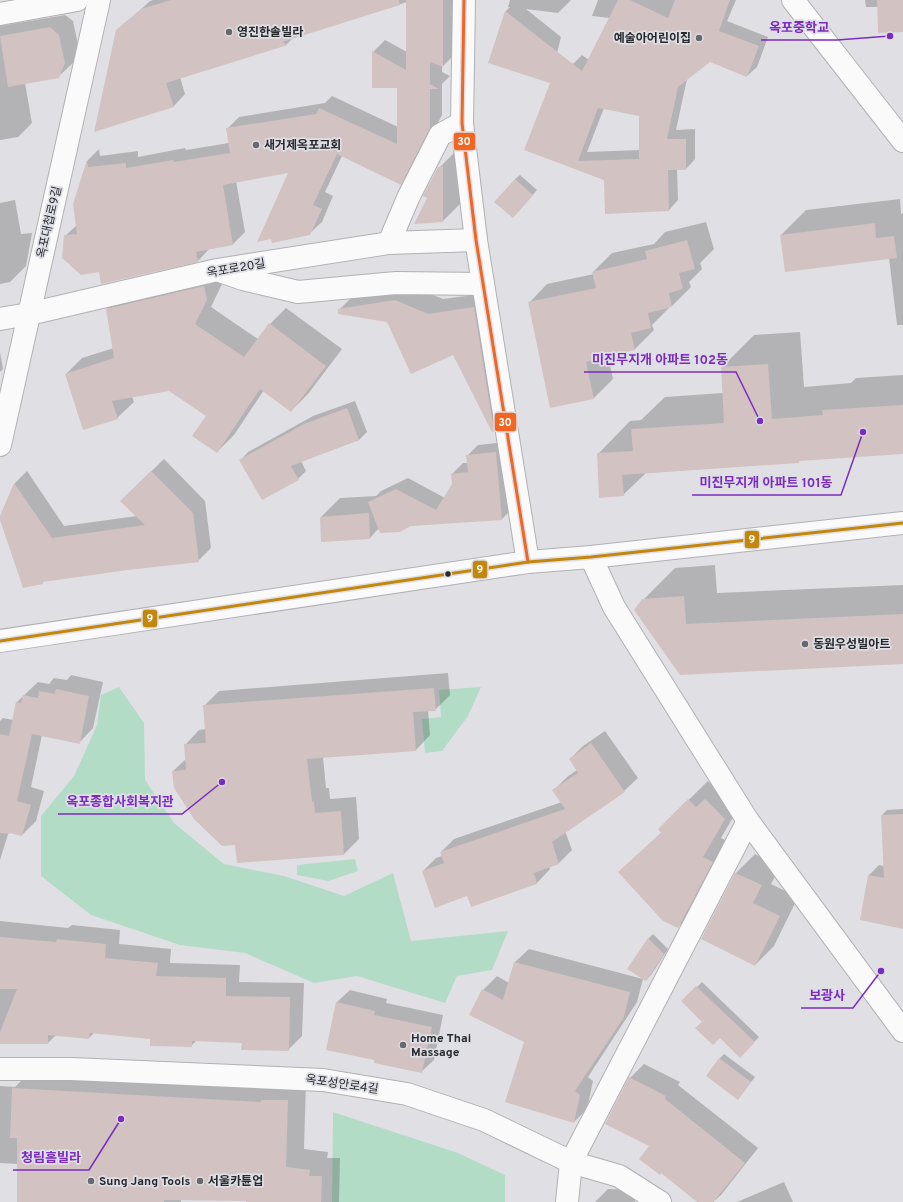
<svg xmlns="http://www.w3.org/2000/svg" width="903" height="1202" font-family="Overpass,'Noto Sans KR',sans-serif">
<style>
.green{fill:#b3dcc7}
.shadow{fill:#0003;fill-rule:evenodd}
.building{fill:#d2c2c2;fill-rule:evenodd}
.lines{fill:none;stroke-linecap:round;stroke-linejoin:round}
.street-casing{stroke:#b1b1b4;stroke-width:24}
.secondary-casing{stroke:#b1b1b4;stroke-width:24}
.street{stroke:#fafafb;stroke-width:22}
.secondary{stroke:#fafafb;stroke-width:22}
.bus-1-casing{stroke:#dedfe6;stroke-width:6}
.bus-2-casing{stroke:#dedfe6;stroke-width:6}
.bus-1{stroke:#f26522;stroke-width:3}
.bus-2{stroke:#c3870b;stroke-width:3}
.poi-dot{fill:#68696c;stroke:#dedfe6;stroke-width:1.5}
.bus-dot{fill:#28292b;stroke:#dedfe6;stroke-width:1.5}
.labels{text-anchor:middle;stroke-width:3.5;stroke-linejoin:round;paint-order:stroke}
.poi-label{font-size:12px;font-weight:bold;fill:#28292b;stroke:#dedfe6;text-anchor:start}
.street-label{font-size:12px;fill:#28292b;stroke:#dedfe6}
.leader{fill:none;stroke:#7b2cbf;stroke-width:1.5}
.callout-dot{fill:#7b2cbf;stroke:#dedfe6;stroke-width:1.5}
.callout-label{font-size:13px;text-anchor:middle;font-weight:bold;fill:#7b2cbf;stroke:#dedfe6;stroke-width:3.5;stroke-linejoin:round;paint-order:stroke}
.line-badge{stroke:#dedfe6;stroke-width:1.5}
.badge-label{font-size:11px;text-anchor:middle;font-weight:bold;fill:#fff}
</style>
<rect width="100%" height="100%" fill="#e0e0e4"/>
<g class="green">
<polygon points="119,687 144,723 145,780 174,823 224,864 284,876 344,896 393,873 411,941 508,931 492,970 457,976 445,1003 357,976 314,983 245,953 180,945 91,915 41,876 41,816 74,776 97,725 101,695"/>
<polygon points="481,687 468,716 442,751 425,753 422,719 441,717 439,690"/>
<polygon points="355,859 358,871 328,881 297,875 297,865"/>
<polygon points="333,1112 458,1153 505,1175 505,1202 332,1202"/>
</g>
<g class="shadow">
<polygon points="153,0 455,0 455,54 443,66 442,66 442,72 450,76 442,84 442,115 412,172 400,184 342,156 325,192 333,196 322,222 309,234 289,172 236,181 245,232 233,244 210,248 198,261 100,271 65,236 77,225 74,204 87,161 99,149 100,156 138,151 138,157 185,148 186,150 229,143 227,129 239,117 325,103 332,96 398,127 398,87 373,87 373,52 385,40 407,52 407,2 293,38 287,44 180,77 185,94 173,107 117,31 150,1"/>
<polygon points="510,0 571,0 558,13 526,9 561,37 553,70 489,62 506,11 510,7 508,7"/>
<path d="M598,0H736L727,21L768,37L757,67L747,76L709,61L687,79L676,130L695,129V159L686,169H677L678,200L669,210L605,180L525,149L568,78L573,64L582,55L589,60L610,18L592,16ZM604,108L640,115V150L587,152Z"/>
<polygon points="865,0 903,0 903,31 879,7 866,7"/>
<polygon points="65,15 73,21 79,49 73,63 58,77 25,83 32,123 18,137 0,140 0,26"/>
<polygon points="458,149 462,202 443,221 428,197 439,168"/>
<polygon points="520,175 537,190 518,212 515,179"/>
<polygon points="900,199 901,214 903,213 903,325 897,325 889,258 781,235 806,210"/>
<polygon points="15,200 21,234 32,233 26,266 10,282 0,284 0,203"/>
<polygon points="706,222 714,249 700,263 702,269 689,282 691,287 672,306 669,307 669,308 652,325 654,330 635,349 608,356 613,379 594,398 551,407 529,303 547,284 594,274 593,272 612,253 654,244 665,232"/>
<polygon points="220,270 223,282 211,307 258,339 270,324 286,308 342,349 308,394 291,411 264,390 234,435 217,452 207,416 170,390 132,396 134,402 117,418 66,374 82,358 114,348 107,309 123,293"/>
<polygon points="410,286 443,299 489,293 509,416 494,430 454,354 388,321 339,310 354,295"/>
<polygon points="800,332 804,387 851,383 856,378 903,375 903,453 801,460 798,462 646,473 623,495 598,454 630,421 641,420 665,397 723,393 722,367 754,335"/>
<polygon points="0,352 3,369 0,372"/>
<polygon points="355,401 367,432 359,440 301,461 306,471 298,479 263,499 241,460 248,452 313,416"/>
<polygon points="506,442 513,508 502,519 379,528 370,538 322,541 321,517 340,498 376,496 381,491 408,478 445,498 453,484 452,474 463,463 468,463 467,456 478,445"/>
<polygon points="164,459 205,501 211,548 198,561 128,569 0,518 15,483 27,471 64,526 137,516 121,501"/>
<polygon points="715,565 717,593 903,585 903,663 680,674 643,600 675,568"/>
<polygon points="448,673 450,695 435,710 428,710 430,735 416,750 323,757 326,788 329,788 330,799 356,797 359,839 344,854 236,844 173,771 186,759 185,745 199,730 206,729 204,706 219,691"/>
<polygon points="71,675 103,682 93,728 79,743 42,735 31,787 44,791 36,821 22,835 9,831 0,860 0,721 3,718 13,720 16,703 38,682 49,684 54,678 67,680"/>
<polygon points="605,731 638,778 624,791 565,831 572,850 559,863 549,866 550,869 537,883 471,905 468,895 423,871 436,858 442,856 441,852 454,839 562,802 554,790 567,777 577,770 570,759 583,746"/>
<polygon points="708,781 716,789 743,800 721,838 731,843 697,908 678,927 619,872 662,832 659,829"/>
<polygon points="903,809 903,840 882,815 887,810"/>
<polygon points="755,854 780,867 771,884 798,897 774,946 755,965 702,939 736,873"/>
<polygon points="879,865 903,870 903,928 869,875"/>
<polygon points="0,921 68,928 72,925 120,930 119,944 171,949 170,963 240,965 239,982 304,983 302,1036 288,1050 243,1042 197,1040 191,1046 151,1038 95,1032 89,1038 56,1035 48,1043 0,1043"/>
<polygon points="653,934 668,949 651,975 646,980 648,939"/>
<polygon points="529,949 643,979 637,1002 588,1077 593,1081 587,1109 574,1122 525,1042 483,990 497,976 509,983 515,962"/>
<polygon points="702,982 759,1037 740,1056 683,1001"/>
<polygon points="350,990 387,999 386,1003 443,1015 434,1060 421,1072 376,1060 337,1002"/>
<polygon points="724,1054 755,1077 742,1094 719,1059"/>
<polygon points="644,1064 680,1082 678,1085 758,1148 721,1195 713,1202 699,1202 651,1145 630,1078"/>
<polygon points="32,1070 306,1082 304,1149 328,1152 327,1158 340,1158 339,1202 247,1202 247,1200 181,1199 181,1202 18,1202 18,1164 0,1163 0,1086 15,1087"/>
<polygon points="784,1182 793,1202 737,1202"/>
<polygon points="608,1189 635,1190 635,1202 643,1202 595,1202"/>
</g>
<g class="building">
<polygon points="171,0 399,0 400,5 282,42 288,45 166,83 174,107 94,132 116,30 141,9"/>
<polygon points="406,0 443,0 443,67 430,62 430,84 439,89 430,89 430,128 401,185 337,154 313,205 322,209 310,235 272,243 271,239 257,242 288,173 223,185 233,245 196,252 198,262 101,284 99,272 81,275 62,258 64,235 77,234 73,204 87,160 88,167 126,163 126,168 173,160 174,162 230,153 226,128 316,114 319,108 397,144 397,88 372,88 372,51 406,70"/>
<path d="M618,0H630L668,18L675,0H730L719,31L759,46L747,77L710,62L678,87L667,139H686V170H668L669,211L605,214L604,180L524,150L550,83L488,63L505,11L582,71ZM598,108L639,116V159L578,161Z"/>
<polygon points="877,0 903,0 903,32 878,33"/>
<polygon points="50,27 59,35 65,63 59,78 8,87 0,36"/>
<polygon points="443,164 443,222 414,224 427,198 423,196 438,167 442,167"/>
<polygon points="515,179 533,195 513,218 494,202"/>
<polygon points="875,223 876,238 894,236 897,258 785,272 780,235"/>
<polygon points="687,240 695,269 679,273 683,289 669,293 672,307 648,313 651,328 631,333 635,350 586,362 594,399 550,408 528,302 596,288 592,272 647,259 645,251"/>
<polygon points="204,286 207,300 195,324 244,357 269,323 326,366 291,412 260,389 217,453 192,436 206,416 169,391 112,401 118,419 83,430 65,374 114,358 106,309"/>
<polygon points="395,300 428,314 474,307 494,431 492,432 453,355 411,374 387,322 338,314 338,309"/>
<polygon points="768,364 772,419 823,415 822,410 903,405 903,454 799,461 799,463 622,475 624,496 599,498 597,453 633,451 631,429 724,423 721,367"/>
<polygon points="347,408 359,440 291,466 299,480 262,500 239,460 304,424"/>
<polygon points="496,452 502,520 411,526 400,532 380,533 368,502 396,489 436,510 452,484 451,474 468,472 466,455"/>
<polygon points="151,471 193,513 199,562 128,570 43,582 43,584 23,588 0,520 0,516 14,483 52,538 145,525 120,501"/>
<polygon points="369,513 370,539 321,542 320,517"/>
<polygon points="684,596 686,624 903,614 903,664 680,675 634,610 642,599"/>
<polygon points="434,688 436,711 413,712 416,751 307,759 312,802 314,802 315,813 341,811 344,855 237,863 235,845 222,846 194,819 174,788 172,771 186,770 184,744 206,743 203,705"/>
<polygon points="56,689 89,696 80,744 32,734 17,801 31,805 22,836 10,833 10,834 0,833 0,734 9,736 16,702 21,703 23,695 38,698 39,691 55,694"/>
<polygon points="591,743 625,792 552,842 559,864 534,873 537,884 471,907 467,896 435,908 422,871 444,863 440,852 565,809 552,790 578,773 569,759"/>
<polygon points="688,799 696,807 705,799 725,819 703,857 713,862 678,928 663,921 618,872 661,833 658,829"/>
<polygon points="903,814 903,929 860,920 868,875 884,878 881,815"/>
<polygon points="735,873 762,885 753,903 780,916 755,966 701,939"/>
<polygon points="0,937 56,942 57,939 106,944 105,958 158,963 156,976 226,978 226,996 290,997 289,1051 241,1050 242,1043 192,1041 192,1047 150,1046 150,1039 90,1033 89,1039 48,1035 48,1044 0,1044 0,1032 17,989 0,989"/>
<polygon points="648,938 664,954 646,981 627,969"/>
<polygon points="514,962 630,992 624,1017 575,1091 580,1095 574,1123 505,1102 524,1042 469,1015 482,989 503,1000"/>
<polygon points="696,986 755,1042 740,1058 720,1038 713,1045 695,1028 702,1022 681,1001"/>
<polygon points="336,1002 375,1011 374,1015 432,1027 422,1073 374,1063 374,1060 326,1050"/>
<polygon points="719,1058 751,1082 738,1100 706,1076"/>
<polygon points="629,1077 666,1096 665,1099 745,1163 713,1202 697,1202 661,1173 660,1175 639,1159 649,1146 605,1124"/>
<polygon points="12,1088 261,1102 261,1100 288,1100 286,1167 310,1170 309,1176 322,1176 321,1202 246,1202 246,1201 164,1200 164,1202 17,1202 17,1138 10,1138"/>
</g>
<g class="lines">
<g class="street-casing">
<g id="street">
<polyline points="464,0 462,123 476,240 528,562"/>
<polyline points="0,14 77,0"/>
<polyline points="389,243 408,198 440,135 462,123"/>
<polyline points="220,271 243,279 298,292 396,283 483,284"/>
<polyline points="0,319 29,314 217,270 389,243 476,240"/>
<polyline points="0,445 99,0"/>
<polyline points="591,557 614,607 748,821 903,1031"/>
<polyline points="0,1069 72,1069 323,1080 407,1094 484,1120 571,1162 619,1176 660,1202"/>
<polyline points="567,1202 571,1162 748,821"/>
</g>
</g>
<g class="secondary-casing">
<g id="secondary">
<polyline points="793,0 903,141"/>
<polyline points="0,641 528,562 591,557 903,523"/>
</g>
</g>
<use href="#street" class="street"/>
<use href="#secondary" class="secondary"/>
<g class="bus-1-casing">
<polyline id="bus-1" points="464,0 462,123 476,240 528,562"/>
</g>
<g class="bus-2-casing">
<polyline id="bus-2" points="0,641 528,562 591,557 903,523"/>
</g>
<use href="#bus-1" class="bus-1"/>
<use href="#bus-2" class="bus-2"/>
</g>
<g class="poi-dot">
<circle cx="229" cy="32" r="4"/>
<circle cx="699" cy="38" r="4"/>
<circle cx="256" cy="145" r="4"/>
<circle cx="805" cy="644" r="4"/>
<circle cx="403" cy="1045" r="4"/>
<circle cx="91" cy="1181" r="4"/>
<circle cx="200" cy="1181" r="4"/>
</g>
<circle class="bus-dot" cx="448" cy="574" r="3.5"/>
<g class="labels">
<g class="poi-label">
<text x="237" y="36">영진한솔빌라</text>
<text x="691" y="42" text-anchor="end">예술아어린이집</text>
<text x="264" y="149">새거제옥포교회</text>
<text x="813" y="648">동원우성빌아트</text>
<text x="411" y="1042">Home Thai<tspan x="411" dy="14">Massage</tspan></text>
<text x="99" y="1185">Sung Jang Tools</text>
<text x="208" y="1185">서울카튠업</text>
</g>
<g class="street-label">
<text transform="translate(49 222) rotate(-77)" y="4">옥포대첩로9길</text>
<text transform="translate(236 268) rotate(-10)" y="4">옥포로20길</text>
<text transform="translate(342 1084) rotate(8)" y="4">옥포성안로4길</text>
</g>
</g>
<path class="leader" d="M890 36L837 40H761M760 421L736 372H584M863 432L841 495H692M222 782L182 814H58M881 971L853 1008H801M121 1119L89 1170H13"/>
<g class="callout-dot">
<circle cx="890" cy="36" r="4"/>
<circle cx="760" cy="421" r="4"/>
<circle cx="863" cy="432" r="4"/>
<circle cx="222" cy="782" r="4"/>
<circle cx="881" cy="971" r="4"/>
<circle cx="121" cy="1119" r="4"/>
</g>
<g class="callout-label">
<text x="799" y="32">옥포중학교</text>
<text x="660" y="364">미진무지개 아파트 102동</text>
<text x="766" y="487">미진무지개 아파트 101동</text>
<text x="120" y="806">옥포종합사회복지관</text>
<text x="827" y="1000">보광사</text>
<text x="51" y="1162">청림홈빌라</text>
</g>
<g class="line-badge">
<rect x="453" y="132" width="23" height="19" rx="4" fill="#f26522"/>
<rect x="494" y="412" width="23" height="20" rx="4" fill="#f26522"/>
<rect x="744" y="530" width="16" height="19" rx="4" fill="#c3870b"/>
<rect x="472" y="560" width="16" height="19" rx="4" fill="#c3870b"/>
<rect x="142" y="609" width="16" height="19" rx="4" fill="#c3870b"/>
</g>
<g class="badge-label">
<text x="464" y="145">30</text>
<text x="505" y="426">30</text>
<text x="752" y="543">9</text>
<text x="480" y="573">9</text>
<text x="150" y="622">9</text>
</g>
</svg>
